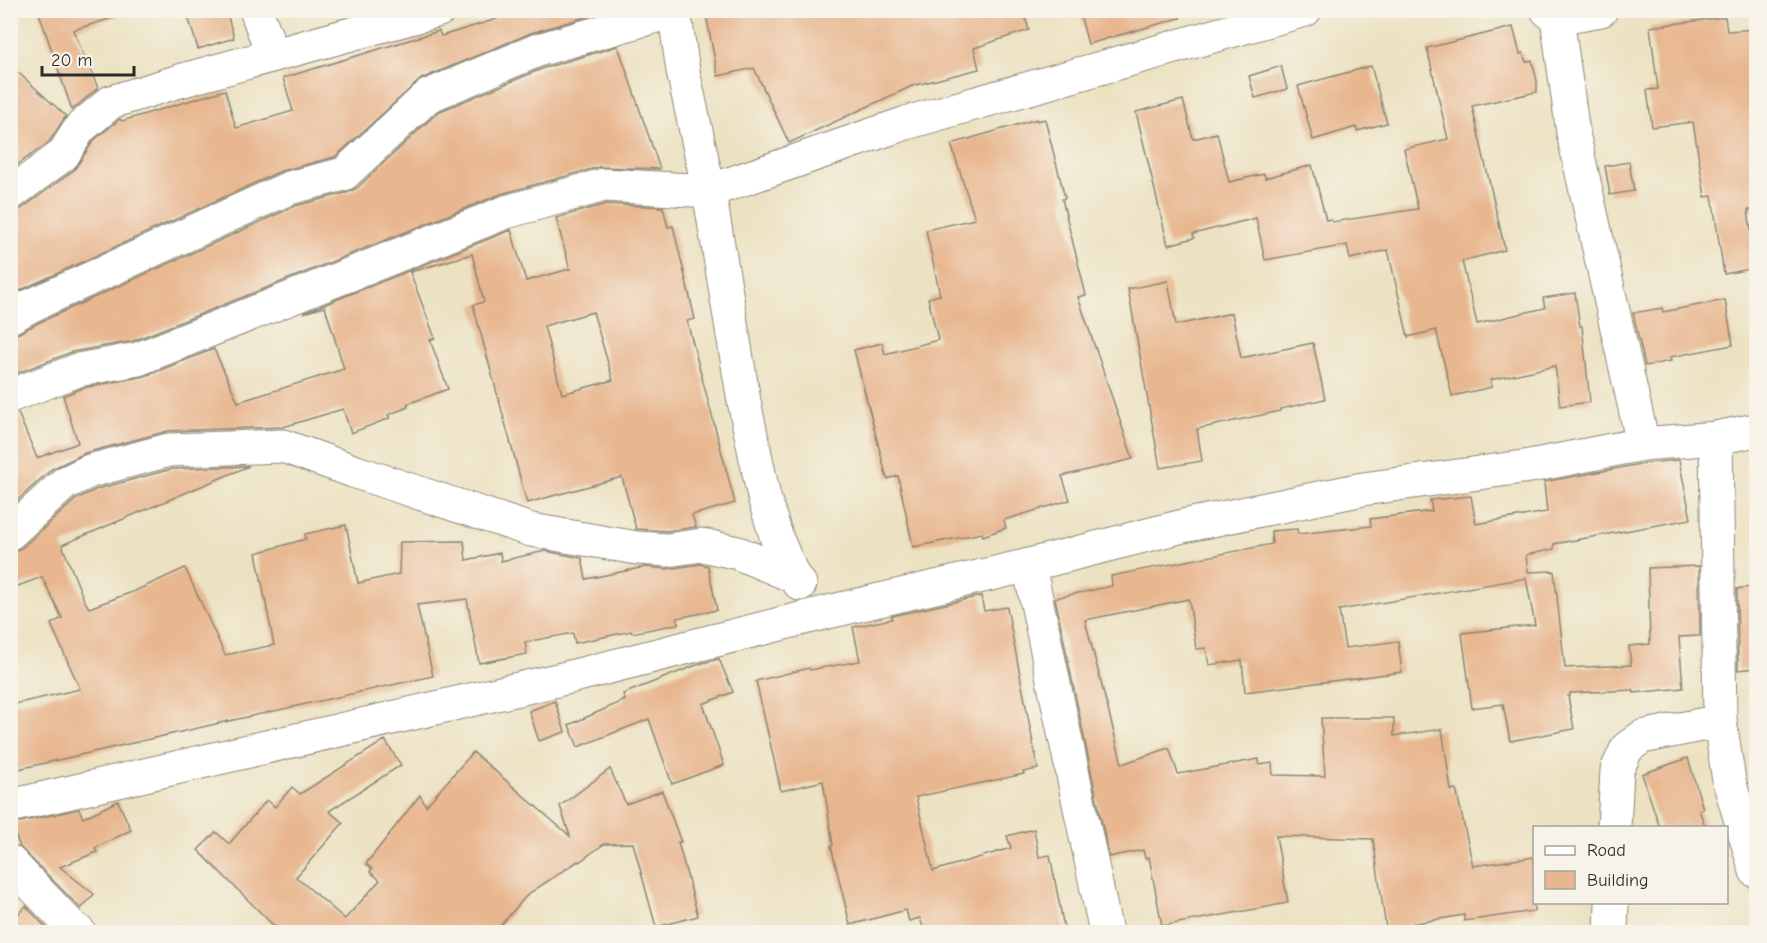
<svg xmlns="http://www.w3.org/2000/svg" width="1767" height="943" font-family="'Comic Neue',sans-serif">
<style>
.building{fill:#e8b790;fill-rule:evenodd}
.lines{fill:none;stroke-linecap:round;stroke-linejoin:round}
.minor-casing{stroke:#8c8676;stroke-width:35}
.minor{stroke:#fff;stroke-width:33}
</style>
<rect width="100%" height="100%" fill="#f7f3e8"/>
<filter id="ink" filterUnits="userSpaceOnUse"><feTurbulence type="fractalNoise" baseFrequency=".0167" numOctaves="2"/><feDisplacementMap in="SourceGraphic" scale="12" xChannelSelector="R" yChannelSelector="G"/><feConvolveMatrix kernelMatrix="1 2 1 2 8 2 1 2 1" color-interpolation-filters="sRGB"/></filter>
<filter id="wash" filterUnits="userSpaceOnUse"><feTurbulence type="fractalNoise" baseFrequency=".008" numOctaves="4" result="noise"/><feDisplacementMap in="SourceGraphic" scale="24" xChannelSelector="R" yChannelSelector="G"/><feGaussianBlur stdDeviation="1.35" result="paint"/><feColorMatrix in="noise" values="0 0 0 0 0 0 0 0 0 0 0 0 0 0 0 0 0 1.4 0 .05"/><feComposite in="paint" operator="in"/></filter>
<g filter="url(#wash)">
<rect width="100%" height="100%" fill="#ece2c2"/>
<g id="blocks">
<g class="building">
<polygon points="38,10 115,10 116,17 73,30 98,88 72,110"/>
<polygon points="186,10 226,10 234,38 198,49"/>
<polygon points="495,10 606,11 531,33 421,79 335,157 281,171 10,295 10,212 21,209 74,170 94,140 120,119 122,121 225,90 236,128 293,111 283,78 439,31 441,36 497,19"/>
<polygon points="705,10 1023,10 1029,30 974,48 979,69 912,86 789,143 754,68 718,76"/>
<polygon points="1110,10 1179,10 1180,18 1088,44 1081,18"/>
<polygon points="1725,17 1727,31 1756,29 1756,210 1748,210 1756,268 1724,274 1712,196 1705,197 1693,122 1652,127 1647,90 1658,89 1650,27"/>
<polygon points="1513,27 1520,54 1523,53 1526,62 1532,60 1537,81 1537,92 1472,106 1505,250 1462,261 1477,324 1545,308 1543,298 1575,293 1580,326 1582,326 1590,402 1560,406 1555,366 1490,380 1492,387 1452,396 1436,330 1408,337 1388,250 1350,259 1347,245 1265,260 1256,218 1193,234 1194,238 1168,245 1136,112 1183,100 1193,139 1217,133 1229,182 1264,174 1265,178 1312,165 1326,220 1331,219 1332,222 1418,209 1404,149 1448,139 1427,48"/>
<polygon points="618,46 660,169 599,167 501,194 133,341 72,352 10,376 10,336 19,333 38,323 295,206 349,192 357,188 438,112 544,68"/>
<polygon points="10,65 66,116 49,142 10,170"/>
<polygon points="1281,66 1287,89 1255,98 1249,76"/>
<polygon points="1371,66 1387,123 1357,131 1356,127 1313,140 1298,86"/>
<polygon points="1037,119 1037,121 1045,119 1065,198 1062,199 1086,295 1078,297 1133,459 1062,476 1070,500 1004,520 1006,528 983,536 982,533 913,547 898,476 887,479 854,350 882,343 885,354 938,340 928,298 940,295 926,230 975,219 951,144"/>
<polygon points="1629,162 1634,191 1610,195 1605,166"/>
<path d="M606,204L663,207L668,227L673,226L695,319L687,321L735,503L692,515L696,527L667,531L636,529L622,477L527,503L473,305L484,302L472,254L410,272L435,338L430,340L448,389L407,404L408,407L388,415L390,418L351,433L343,409L283,427L168,431L85,453L52,469L10,507V414L18,413L37,458L78,443L63,396L83,388L145,376L214,349L238,402L344,369L325,307L303,313L511,230L526,281L570,269L556,218ZM593,312L613,380L562,394L544,326Z"/>
<polygon points="1168,281 1176,325 1232,313 1241,358 1313,343 1325,399 1280,409 1280,411 1197,429 1202,461 1160,468 1128,289"/>
<polygon points="1725,300 1733,345 1670,357 1671,361 1645,366 1633,313 1662,308 1663,312"/>
<polygon points="1679,460 1691,519 1554,544 1554,549 1526,555 1528,572 1554,571 1565,668 1631,665 1629,646 1650,644 1648,568 1699,566 1700,636 1679,637 1683,688 1634,693 1633,690 1570,693 1570,696 1568,696 1574,729 1510,741 1503,704 1472,708 1462,633 1535,625 1526,578 1339,610 1345,648 1398,641 1402,672 1245,692 1242,660 1209,665 1206,648 1196,649 1189,599 1085,620 1122,764 1169,748 1178,774 1259,759 1259,765 1272,763 1273,775 1325,776 1321,718 1394,718 1394,736 1442,729 1451,790 1456,789 1473,866 1534,857 1534,911 1464,921 1464,915 1386,928 1373,839 1276,836 1288,903 1162,926 1149,857 1145,858 1143,850 1109,857 1055,598 1112,586 1111,576 1272,544 1271,531 1297,529 1298,534 1371,526 1370,519 1432,511 1430,500 1471,496 1476,524 1547,512 1544,482 1646,463"/>
<polygon points="249,466 62,545 84,600 89,608 135,591 185,568 225,655 274,645 256,553 306,539 305,534 346,525 358,583 399,574 400,542 464,541 466,560 500,553 501,561 545,551 582,558 586,579 645,567 667,569 701,564 708,566 717,610 677,618 678,624 632,633 631,631 575,643 573,633 525,642 527,654 479,663 467,599 417,605 433,676 220,723 10,771 10,705 80,689 51,624 62,618 42,577 10,589 10,551 15,551 23,547 76,499 97,489 172,469"/>
<polygon points="1756,586 1756,668 1738,670 1737,589"/>
<polygon points="981,596 984,611 1007,607 1038,769 1023,772 1024,774 916,797 933,871 1011,848 1007,836 1034,829 1039,857 1050,855 1065,933 925,933 920,918 909,921 906,910 850,925 831,846 833,845 823,781 781,791 756,681 809,668 810,670 860,661 853,627 892,619 892,616"/>
<polygon points="719,659 733,692 703,704 724,765 672,784 649,719 578,747 569,725 625,700 623,694 699,664"/>
<polygon points="555,701 565,732 539,741 529,711"/>
<polygon points="385,740 401,765 329,811 343,823 296,877 345,919 380,880 370,872 372,869 366,864 420,795 426,806 473,752 570,836 560,806 610,769 626,804 662,791 681,842 678,842 698,916 656,927 633,843 604,844 579,862 578,861 528,894 494,933 281,933 198,850 216,832 229,844 267,800 275,807 292,787 300,794"/>
<polygon points="1688,758 1703,809 1699,810 1706,828 1660,828 1642,774"/>
<polygon points="118,801 131,830 95,848 97,852 60,867 94,894 81,909 20,847 11,824 79,809 83,818"/>
<polygon points="26,906 51,933 10,933 10,922"/>
</g>
</g>
</g>
<g filter="url(#ink)">
<use href="#blocks" fill-opacity="0" stroke="#8c8676" stroke-width="1.5"/>
<g class="lines">
<g class="minor-casing">
<g id="minor">
<polyline points="256,10 273,55"/>
<polyline points="674,10 683,71 709,191 744,401 764,497 777,539 793,576 800,584"/>
<polyline points="1547,10 1557,18 1573,133 1643,444"/>
<polyline points="1557,18 1601,10"/>
<polyline points="10,194 63,155 80,128 111,102 183,80 439,10"/>
<polyline points="10,317 30,306 289,188 344,174 428,96 538,50 674,11"/>
<polyline points="10,396 78,370 138,359 506,212 604,185 709,191 906,123 1305,10"/>
<polyline points="1716,438 1720,721 1729,781 1756,871"/>
<polyline points="10,533 65,483 90,471 169,450 283,446 353,471 531,530 637,548 668,550 702,545 738,553 793,576"/>
<polyline points="1029,565 1106,932"/>
<polyline points="10,806 566,678 824,613 1029,565 1183,526 1363,489 1530,466 1643,444 1716,438 1756,430"/>
<polyline points="1614,828 1617,770 1627,748 1642,737 1720,721"/>
<polyline points="10,862 72,927 79,932"/>
<polyline points="1611,932 1612,902"/>
</g>
</g>
<use href="#minor" class="minor"/>
</g>
</g>
<rect width="1767" height="943" fill="none" stroke="#f7f3e8" stroke-width="36"/>
<rect x="1533" y="826" width="195" height="78" fill="#f7f3e8" stroke="#a5a39c" stroke-width="1.5"/>
<rect x="1545" y="846" width="30" height="9" fill="#ffffff" stroke="#a5a39c" stroke-width="1.5"/>
<text x="1587" y="856" font-size="18" fill="#2b2b2b">Road</text>
<rect x="1545" y="871" width="30" height="18" fill="#e8b790" stroke="#a5a39c" stroke-width="1.5"/>
<text x="1587" y="886" font-size="18" fill="#2b2b2b">Building</text>
<path d="M42 66v9h92v-9" fill="none" stroke="#2b2b2b" stroke-width="3"/>
<text x="51" y="66" font-size="18" fill="#2b2b2b" stroke="#f7f3e8" stroke-width="4.5" paint-order="stroke">20 m</text>
</svg>
